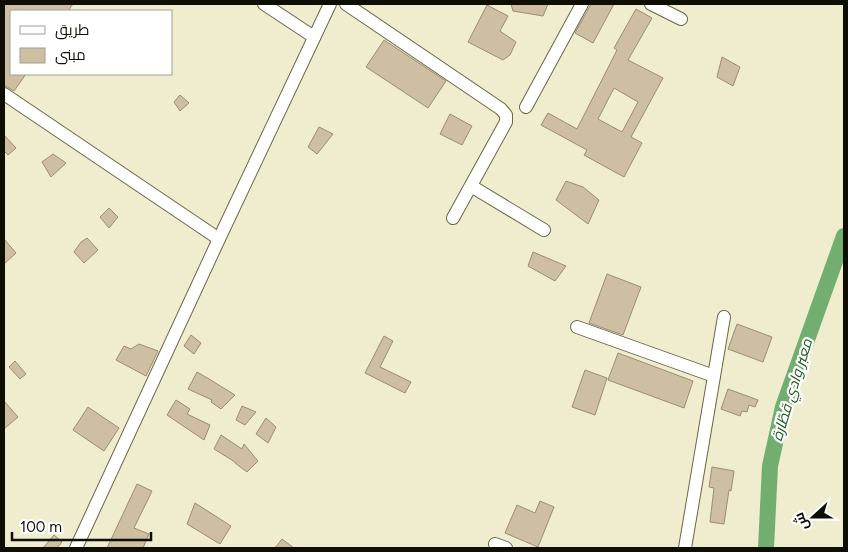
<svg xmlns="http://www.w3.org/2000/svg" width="848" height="552" font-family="Figtree,Cairo,sans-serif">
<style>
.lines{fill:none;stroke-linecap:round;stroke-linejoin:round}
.river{stroke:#72ae6f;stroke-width:16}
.building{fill:#cebfa3;stroke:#9b8d72;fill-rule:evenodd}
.minor-casing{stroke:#69664a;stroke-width:14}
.minor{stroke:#fff;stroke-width:12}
.labels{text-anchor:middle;stroke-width:4.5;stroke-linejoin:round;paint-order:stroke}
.water-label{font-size:15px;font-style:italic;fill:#1d5a1d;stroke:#fff}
</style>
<rect width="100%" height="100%" fill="#efedcd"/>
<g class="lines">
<polyline class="river" points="766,548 770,466 783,407 844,236"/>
</g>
<g class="building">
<polygon points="4,4 73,4 68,11 11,11 11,74 26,74 14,91 4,85"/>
<polygon points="511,4 548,4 543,16 513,11"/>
<polygon points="591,4 614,4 593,43 575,33"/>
<polygon points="487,5 508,16 500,31 516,42 510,55 503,60 468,42"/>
<path d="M636,9L652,18L628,60L663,78L631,137L642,143L624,177L584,155L587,150L541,125L548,113L577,129L617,50L614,48ZM614,88L638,102L622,132L598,119Z"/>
<polygon points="384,40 446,81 428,108 366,67"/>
<polygon points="722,57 740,67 733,86 717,77"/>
<polygon points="180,95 189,103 180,111 174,102"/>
<polygon points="450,114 472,126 462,145 440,134"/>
<polygon points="319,127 333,134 317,154 308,147"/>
<polygon points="4,135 16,148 8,155 4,151"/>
<polygon points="53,154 66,163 51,177 42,162"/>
<polygon points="566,181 583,187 599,200 588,224 556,200"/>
<polygon points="109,208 118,217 109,228 100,217"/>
<polygon points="87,238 98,250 84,263 74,252 81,242"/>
<polygon points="4,239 16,253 4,264"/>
<polygon points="533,252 566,266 555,281 528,266"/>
<polygon points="607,274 641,287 623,335 589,323"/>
<polygon points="737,324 772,337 763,362 728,349"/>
<polygon points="191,335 201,343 194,354 184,346"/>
<polygon points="384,336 393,341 380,367 411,382 405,393 365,373"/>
<polygon points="139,344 158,351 146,376 116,360 124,346 131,349"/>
<polygon points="618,353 693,381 684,408 608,380"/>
<polygon points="15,361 26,374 20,379 9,367"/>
<polygon points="585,370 607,378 595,415 572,407"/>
<polygon points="197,372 209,379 235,395 221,409 211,402 212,400 188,389"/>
<polygon points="728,389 758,400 755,407 749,405 747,412 742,411 740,416 721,409"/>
<polygon points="176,400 190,409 187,414 210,425 204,440 167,415"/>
<polygon points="4,401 18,417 4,429"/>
<polygon points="242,406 256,412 245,425 236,420"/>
<polygon points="88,407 119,428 104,451 73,430"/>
<polygon points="266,418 276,427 268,443 256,434"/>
<polygon points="221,435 242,449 244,444 258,461 247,472 235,463 235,462 214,449"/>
<polygon points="712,467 734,471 731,491 729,490 724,524 710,522 714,488 709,487"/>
<polygon points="137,484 152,491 134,528 149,534 143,548 107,548"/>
<polygon points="540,501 554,507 538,547 505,533 517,505 535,513"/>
<polygon points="195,503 231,526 220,544 187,524"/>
<polygon points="54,535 62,542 57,548 43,548"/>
<polygon points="282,539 294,548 275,548"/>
</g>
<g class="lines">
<g class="minor-casing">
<g id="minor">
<polyline points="264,4 314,37"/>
<polyline points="346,4 501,109 506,115 506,122 453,218"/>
<polyline points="651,4 681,19"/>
<polyline points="4,94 219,239"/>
<polyline points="526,107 582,4"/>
<polyline points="471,186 544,230"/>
<polyline points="577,327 714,376"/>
<polyline points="495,544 506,548"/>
<polyline points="76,548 219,239 330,4"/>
<polyline points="685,548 724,317"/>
</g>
</g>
<use href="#minor" class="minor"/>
</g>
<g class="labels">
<g class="water-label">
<text transform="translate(792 390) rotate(-73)" y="5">معبر وادي قطّارة</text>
</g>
</g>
<rect width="848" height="552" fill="none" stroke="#0f0e04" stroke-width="10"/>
<rect x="10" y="10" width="162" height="65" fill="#ffffff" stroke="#9f9f9b"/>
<rect x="20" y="26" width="25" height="8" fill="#ffffff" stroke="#9f9f9b"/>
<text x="55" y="35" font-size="15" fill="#0f0e04">طريق</text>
<rect x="20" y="48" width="25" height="15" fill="#cebfa3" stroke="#9f9f9b"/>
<text x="55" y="60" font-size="15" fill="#0f0e04">مبنى</text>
<g transform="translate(813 517) rotate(249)" stroke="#ffffff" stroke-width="4" paint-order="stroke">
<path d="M0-4L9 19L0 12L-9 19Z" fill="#0f0e04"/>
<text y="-8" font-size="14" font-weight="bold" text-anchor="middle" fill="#0f0e04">ش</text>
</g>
<path d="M12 532v8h139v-8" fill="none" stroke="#0f0e04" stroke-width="2.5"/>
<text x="20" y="532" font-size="15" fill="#0f0e04" stroke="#ffffff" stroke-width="4" paint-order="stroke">100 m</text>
</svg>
